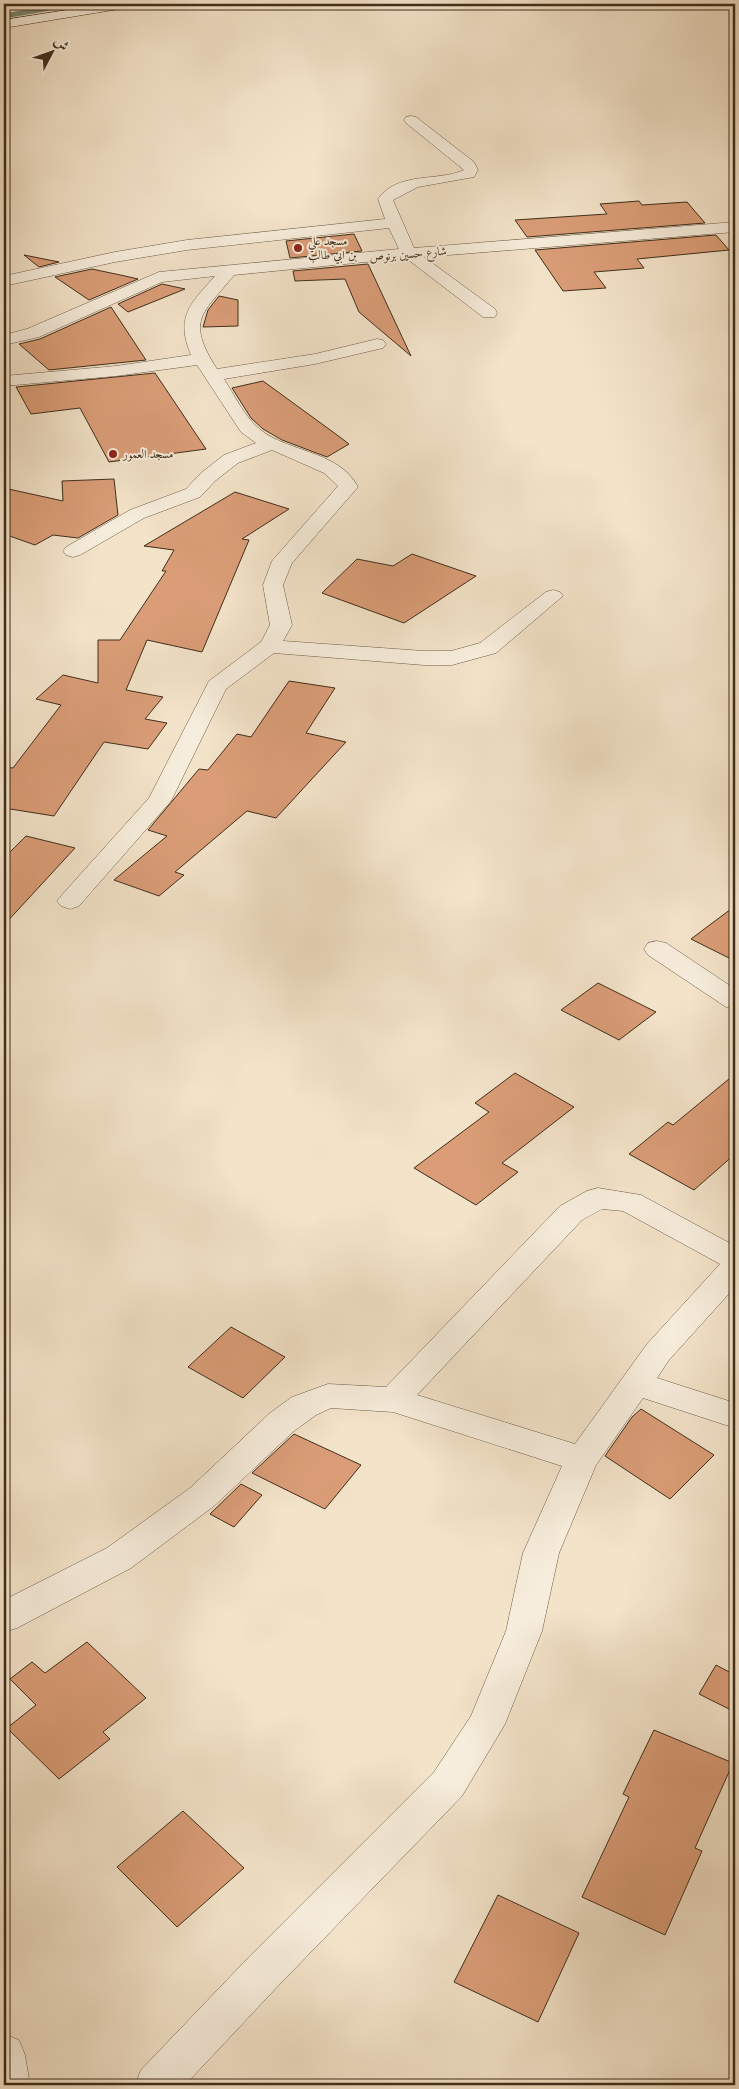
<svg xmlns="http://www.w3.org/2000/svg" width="739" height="2089" font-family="'Libre Caslon Text',Amiri,serif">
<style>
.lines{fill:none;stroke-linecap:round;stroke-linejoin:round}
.stream{stroke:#788574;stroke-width:5}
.building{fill:#da9d77;stroke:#402e1b}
.minor-casing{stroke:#6d5b46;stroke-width:1}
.secondary-casing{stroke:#402e1b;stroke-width:1}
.minor{fill:#f7eddc;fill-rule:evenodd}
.secondary{fill:#f7eddc;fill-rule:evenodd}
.poi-dot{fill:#8f2418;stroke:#f7eddc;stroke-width:2}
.labels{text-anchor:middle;stroke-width:4;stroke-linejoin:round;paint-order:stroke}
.far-poi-label{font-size:12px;fill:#402e1b;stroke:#f7eddc;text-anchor:start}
.far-street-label{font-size:12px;fill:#402e1b;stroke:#f7eddc}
</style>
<rect width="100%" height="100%" fill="#f3e3c9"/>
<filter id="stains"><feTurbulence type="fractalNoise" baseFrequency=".004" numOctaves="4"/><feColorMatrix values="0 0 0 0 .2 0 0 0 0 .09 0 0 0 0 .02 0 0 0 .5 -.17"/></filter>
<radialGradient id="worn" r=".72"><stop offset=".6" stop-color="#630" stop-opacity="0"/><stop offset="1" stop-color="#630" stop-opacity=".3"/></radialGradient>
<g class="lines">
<polyline class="stream" points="4,16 73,4"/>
</g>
<g class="building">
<polygon points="639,201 642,205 687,202 705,223 527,237 515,220 607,214 600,204"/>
<polygon points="354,234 362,251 290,258 286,241"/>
<polygon points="716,235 729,250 637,259 644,268 594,272 606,288 563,291 535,250"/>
<polygon points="24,255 59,262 39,267"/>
<polygon points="368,264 411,356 359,312 345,279 295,281 293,271"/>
<polygon points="92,269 125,276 138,279 89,300 55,277"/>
<polygon points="162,284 185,289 128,312 118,304"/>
<polygon points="219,296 238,300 238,326 203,327 208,310"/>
<polygon points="111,307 146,360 49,370 19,344 40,339"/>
<polygon points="155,373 206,449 109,462 80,408 31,414 16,387"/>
<polygon points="263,381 333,432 349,444 327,457 282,440 263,429 251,418 232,388"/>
<polygon points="114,479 118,515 78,538 53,535 35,545 4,534 4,488 63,501 62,481"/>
<polygon points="235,492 289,509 242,539 249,540 202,652 147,640 126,690 163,697 145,719 167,723 148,749 104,742 54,816 4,808 4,767 13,768 61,705 36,699 63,675 98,683 98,640 120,640 166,571 162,571 174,550 144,546"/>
<polygon points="412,554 476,576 404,623 322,593 357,559 393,566"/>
<polygon points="289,681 335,688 306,733 346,742 276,818 247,811 175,872 184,875 159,896 114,880 167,836 148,830 199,769 208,770 237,734 251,737"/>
<polygon points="26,836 75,848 4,925 4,858"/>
<polygon points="735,906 735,961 691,939"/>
<polygon points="598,983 656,1012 619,1040 561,1010"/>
<polygon points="515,1073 574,1107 502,1163 518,1172 476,1205 414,1168 489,1112 475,1103"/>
<polygon points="735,1074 735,1154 694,1190 629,1154 668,1122 673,1125"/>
<polygon points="231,1327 285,1357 243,1398 188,1367"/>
<polygon points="641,1409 714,1455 670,1499 605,1456 632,1417"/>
<polygon points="294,1434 361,1465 325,1509 252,1473"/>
<polygon points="241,1484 262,1495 234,1527 210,1514"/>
<polygon points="87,1642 146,1698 103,1732 110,1739 59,1779 7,1728 36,1705 10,1679 32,1662 45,1673"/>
<polygon points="716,1665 735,1675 735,1712 699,1694"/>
<polygon points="654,1730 733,1763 695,1848 702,1851 665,1935 582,1897 629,1797 623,1794"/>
<polygon points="183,1811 244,1868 177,1927 117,1867"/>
<polygon points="498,1895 579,1933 538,2022 454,1982"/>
</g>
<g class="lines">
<g class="minor-casing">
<g id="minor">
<path d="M411,116L416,117L474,162L478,170L474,177L418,187L393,200L414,248L735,222V232L424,257L495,309L497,313L495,317H483L406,258L234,275C203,314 185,319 217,369L315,354L377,339L383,340L386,344L383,348L315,364L224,379C233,393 242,411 254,424C281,453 338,448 358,487L292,563L283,585L292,625L283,641L424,651H451L480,643L546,592L553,590L560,592L563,596L496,653L452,665H424L274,653L226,689L171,801L79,906L70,909L61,906L57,901L61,896L149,798L209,681L261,642L270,625L263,585L272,561L338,486L324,473L272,450L238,463L215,481L200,497L144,518L80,555L73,557L66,555L63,551L66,547L130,510L186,489L201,473L224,455L256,443L241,432L197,365L116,376L4,386V376L116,366L191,355C175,317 190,304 215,276L162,282L39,337L4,345V335L27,329L159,272L399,249L389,228L187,250L115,262L4,286V276L115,252L187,240L385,219L378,199C398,171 437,182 464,170L406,123L404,120L406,117Z"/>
<polygon points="657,941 666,943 735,989 735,1009 726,1007 648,955 644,949 648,943"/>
<path d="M598,1188L641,1195L735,1246V1287L669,1360L657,1378L735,1403V1428L643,1398L596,1465L559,1553L542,1631L505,1724L462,1796L278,1986L185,2085H135L141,2070L248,1958L434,1772L471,1716L506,1631L523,1553L562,1466L393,1412L331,1408L316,1415L294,1431L214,1506L131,1568L17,1628L4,1632V1600L107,1548L190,1488L270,1413L292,1397L328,1384L386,1387L560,1206L587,1191ZM602,1209L623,1211L720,1264L647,1344L575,1444L417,1395L582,1220Z"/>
<polygon points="4,2034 19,2040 25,2055 30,2085 4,2085"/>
</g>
</g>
<g class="secondary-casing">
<polygon id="secondary" points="105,4 131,4 125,8 4,28 4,20"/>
</g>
<use href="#minor" class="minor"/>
<use href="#secondary" class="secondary"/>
</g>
<g class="poi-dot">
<circle cx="298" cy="248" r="5"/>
<circle cx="113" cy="454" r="5"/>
</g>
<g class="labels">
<g class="far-poi-label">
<text x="308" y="245">مسجد علي<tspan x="308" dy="14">بن ابي طالب</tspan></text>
<text x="123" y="458">مسجد العمور</text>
</g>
<g class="far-street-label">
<text transform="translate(408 254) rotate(-5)" y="4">شارع حسين برنوص</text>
</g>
</g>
<rect width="739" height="2089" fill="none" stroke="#f3e3c9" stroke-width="20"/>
<rect x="5" y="5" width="729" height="2079" fill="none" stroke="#402e1b" stroke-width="2.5"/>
<rect x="10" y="10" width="719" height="2069" fill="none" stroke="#402e1b"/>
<g transform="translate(52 52) rotate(49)" stroke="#f7eddc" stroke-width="4" paint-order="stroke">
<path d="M0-4L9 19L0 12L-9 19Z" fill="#402e1b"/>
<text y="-8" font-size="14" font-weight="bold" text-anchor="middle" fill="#402e1b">ش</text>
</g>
<rect width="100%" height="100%" filter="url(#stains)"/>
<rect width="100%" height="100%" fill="url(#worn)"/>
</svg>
